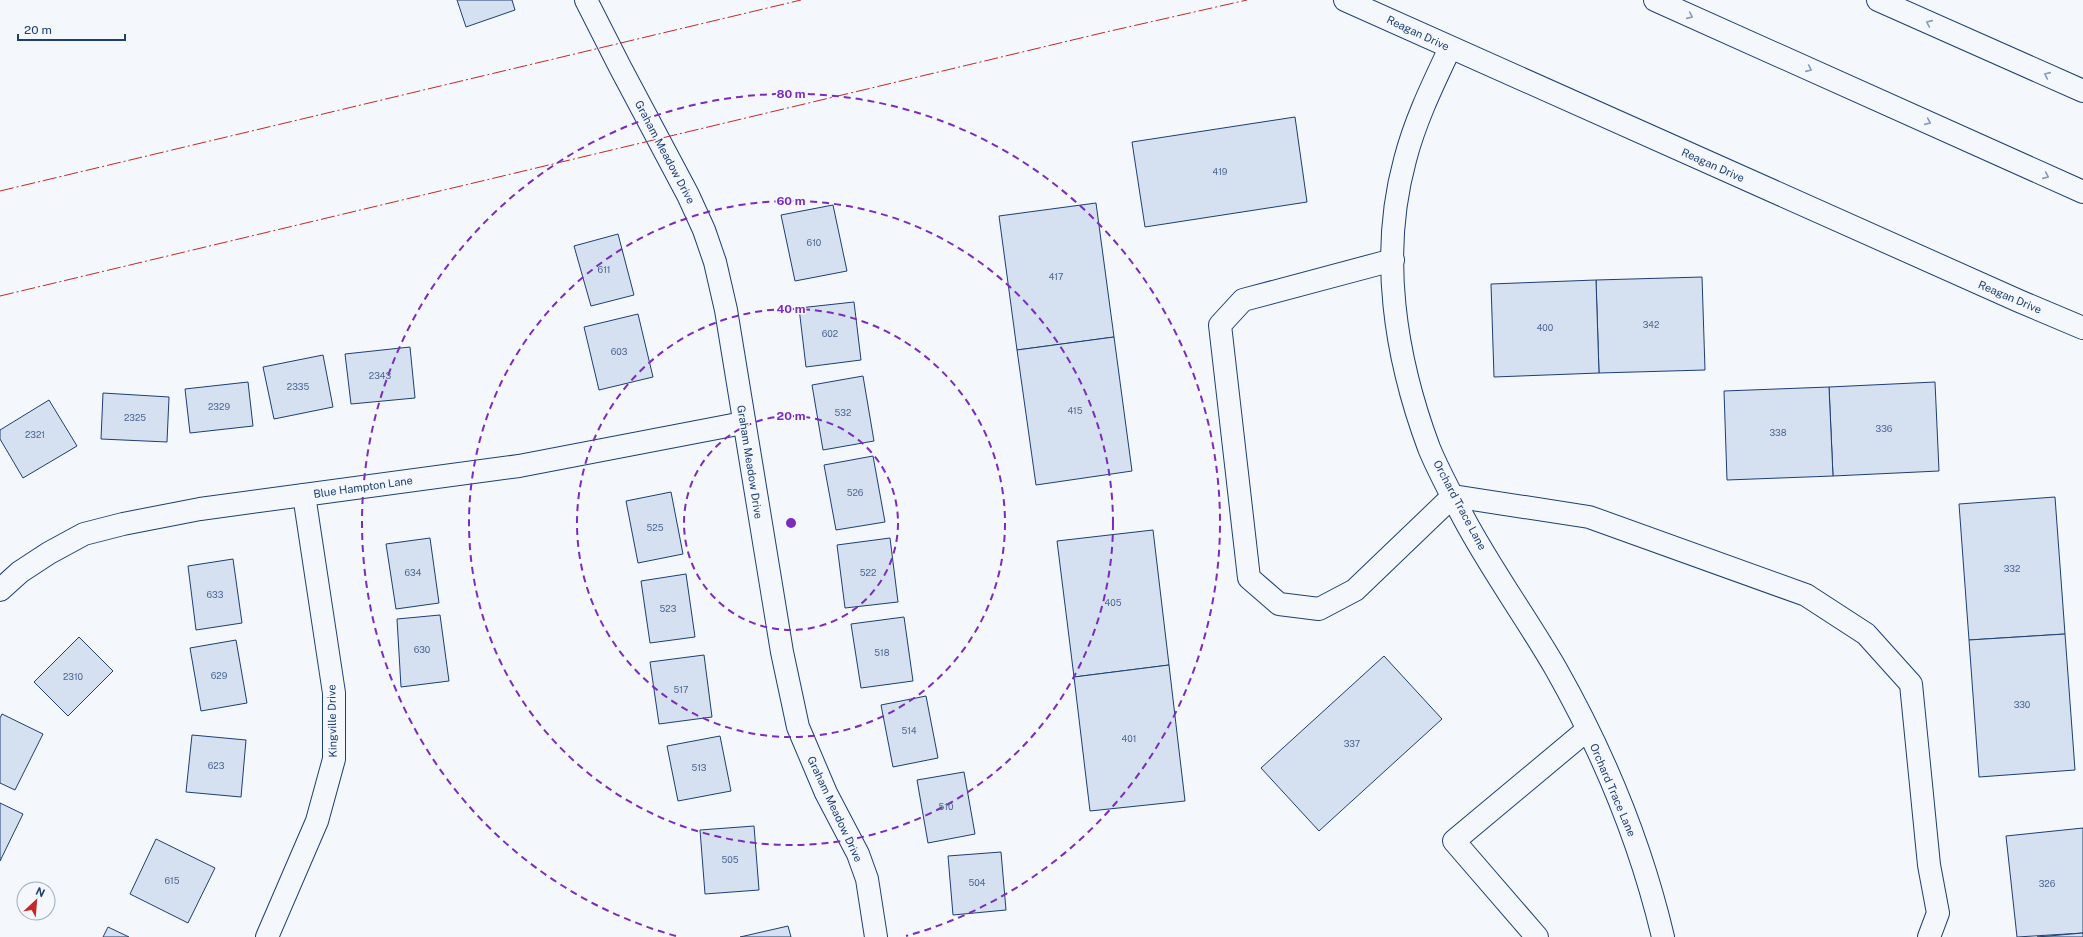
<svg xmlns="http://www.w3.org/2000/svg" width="2083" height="937" font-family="'Public Sans',sans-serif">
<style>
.building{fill:#d5e0f0;stroke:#1d3f73}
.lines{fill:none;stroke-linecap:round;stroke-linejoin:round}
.minor-casing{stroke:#1d3f73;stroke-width:24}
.highway-casing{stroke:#1d3f73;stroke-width:24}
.minor{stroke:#f4f7fb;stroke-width:22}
.highway{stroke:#f4f7fb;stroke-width:22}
.power{stroke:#c62828;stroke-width:1;stroke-dasharray:14 3 2 3;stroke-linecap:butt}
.oneway{stroke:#889bb7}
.ring{fill:none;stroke:#7b2cbf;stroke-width:2;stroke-dasharray:7 5}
.labels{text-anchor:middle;stroke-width:3;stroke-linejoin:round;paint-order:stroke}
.number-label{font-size:9px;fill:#4b6792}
.street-label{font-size:11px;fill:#1d3f73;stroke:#f4f7fb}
.centre{fill:#7b2cbf;stroke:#f4f7fb;stroke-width:2}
.ring-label{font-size:12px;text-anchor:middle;font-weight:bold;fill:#7b2cbf;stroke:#f4f7fb;stroke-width:3;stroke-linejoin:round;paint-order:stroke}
</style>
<rect width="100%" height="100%" fill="#f4f7fb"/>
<g class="building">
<polygon points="457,0 512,0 515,10 466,27"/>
<polygon points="1295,117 1307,202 1145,227 1132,142"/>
<polygon points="1096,203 1114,337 1017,350 999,216"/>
<polygon points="833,205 847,271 795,281 781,215"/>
<polygon points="618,234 634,295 591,306 574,246"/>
<polygon points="1702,277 1705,370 1599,373 1596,280"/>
<polygon points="1596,280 1599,373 1494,377 1491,284"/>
<polygon points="854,302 861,360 806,367 799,308"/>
<polygon points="638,314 653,377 599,390 584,327"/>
<polygon points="1114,337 1132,471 1036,485 1017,350"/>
<polygon points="410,347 415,398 351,404 345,354"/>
<polygon points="323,355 333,407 274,419 263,367"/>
<polygon points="863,376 874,441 823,450 812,385"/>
<polygon points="248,382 253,426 190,433 185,389"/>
<polygon points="1935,382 1939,471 1833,476 1829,387"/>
<polygon points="1829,387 1833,476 1727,480 1724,391"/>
<polygon points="103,393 169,397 167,442 101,439"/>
<polygon points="49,400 77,446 23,478 0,439 0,430"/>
<polygon points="873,456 885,522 836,530 824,465"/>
<polygon points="671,492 683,554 638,563 626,501"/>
<polygon points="2055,497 2065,634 1969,640 1959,504"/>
<polygon points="1153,530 1169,665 1074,677 1057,541"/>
<polygon points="430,538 439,603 396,609 386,544"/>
<polygon points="890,538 898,602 845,608 837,545"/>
<polygon points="233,559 242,623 196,630 188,566"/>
<polygon points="686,574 695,637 650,643 641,581"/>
<polygon points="440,615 449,681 401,687 397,619"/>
<polygon points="904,617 913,681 861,688 851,624"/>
<polygon points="2065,634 2075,770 1979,777 1969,640"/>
<polygon points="79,637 113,671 68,716 34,682"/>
<polygon points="236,640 247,703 201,711 190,648"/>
<polygon points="704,655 712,717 659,724 650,662"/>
<polygon points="1384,656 1442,719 1319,831 1261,768"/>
<polygon points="1169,665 1185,801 1090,811 1074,677"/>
<polygon points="926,696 938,758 893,767 881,705"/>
<polygon points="2,714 43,734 15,790 0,783 0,718"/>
<polygon points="192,735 246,740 241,797 186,792"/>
<polygon points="720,736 731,791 678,801 667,746"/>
<polygon points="964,772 975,834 928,843 917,780"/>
<polygon points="0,803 23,814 0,861"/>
<polygon points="754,826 759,890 705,894 700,830"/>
<polygon points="2083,828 2083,933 2017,937 2006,836"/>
<polygon points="156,839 215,868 188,923 130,894"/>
<polygon points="1001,852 1006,910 953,915 948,856"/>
<polygon points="788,926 791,937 740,937"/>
<polygon points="108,927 129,937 103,937"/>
<polygon points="2083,933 2083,937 2037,937"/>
</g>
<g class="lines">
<g class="minor-casing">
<g id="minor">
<polyline points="586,0 620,67 688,195 704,230 715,262 726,310 782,652 798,727 826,793 858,854 867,879 876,937"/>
<polyline points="1345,0 2019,301 2083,328"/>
<path d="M1450,48C1433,84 1415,121 1405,160C1379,255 1395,357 1429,448C1438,470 1450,492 1461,513C1489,567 1526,617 1556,669C1603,752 1641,844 1663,937"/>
<polyline points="1393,260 1243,300 1220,325 1249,578 1279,604 1319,609 1355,590 1453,496 1589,517 1806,595 1866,634 1911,684 1929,865 1938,913 1929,937"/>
<polyline points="0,590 20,572 49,553 84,534 123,524 200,509 519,466 743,423"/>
<polyline points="267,937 317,821 334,759 334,693 304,495"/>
<polyline points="1537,937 1454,841 1587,730"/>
</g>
</g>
<g class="highway-casing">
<g id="highway">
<polyline points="1655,0 2083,192"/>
<polyline points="1878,0 2083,91"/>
</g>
</g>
<use href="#minor" class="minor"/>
<use href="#highway" class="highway"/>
<g class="power">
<polyline points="0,191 801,0"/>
<polyline points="0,296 1106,32 1247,0"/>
</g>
</g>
<defs><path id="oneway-chevron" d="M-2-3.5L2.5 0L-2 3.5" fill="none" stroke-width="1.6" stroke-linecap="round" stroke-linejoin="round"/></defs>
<g class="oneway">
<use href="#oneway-chevron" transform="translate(1690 16) rotate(24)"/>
<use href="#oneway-chevron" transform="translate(1929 23) rotate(-156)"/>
<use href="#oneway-chevron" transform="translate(1809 69) rotate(24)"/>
<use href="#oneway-chevron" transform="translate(2047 75) rotate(-156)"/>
<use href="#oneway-chevron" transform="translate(1928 122) rotate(24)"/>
<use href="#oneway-chevron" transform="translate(2046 176) rotate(24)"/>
</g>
<g class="ring">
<circle cx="791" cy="523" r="107"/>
<circle cx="791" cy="523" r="214"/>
<circle cx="791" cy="523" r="322"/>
<path d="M676 936A429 429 0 1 1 906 936"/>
</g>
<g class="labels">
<g class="number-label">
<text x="1220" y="175">419</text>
<text x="814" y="246">610</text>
<text x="604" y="273">611</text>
<text x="1056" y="280">417</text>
<text x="1651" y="328">342</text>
<text x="1545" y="331">400</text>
<text x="830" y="337">602</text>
<text x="619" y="355">603</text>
<text x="380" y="379">2343</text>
<text x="298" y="390">2335</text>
<text x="219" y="410">2329</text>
<text x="1075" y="414">415</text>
<text x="843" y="416">532</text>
<text x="135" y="421">2325</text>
<text x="1884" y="432">336</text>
<text x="1778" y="436">338</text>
<text x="35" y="438">2321</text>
<text x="855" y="496">526</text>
<text x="655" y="531">525</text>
<text x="2012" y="572">332</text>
<text x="413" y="576">634</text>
<text x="868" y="576">522</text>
<text x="215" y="598">633</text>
<text x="1113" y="606">405</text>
<text x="668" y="612">523</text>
<text x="422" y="653">630</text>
<text x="882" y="656">518</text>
<text x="219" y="679">629</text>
<text x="73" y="680">2310</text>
<text x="681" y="693">517</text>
<text x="2022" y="708">330</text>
<text x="909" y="734">514</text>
<text x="1129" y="742">401</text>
<text x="1352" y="747">337</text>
<text x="216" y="769">623</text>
<text x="699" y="771">513</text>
<text x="946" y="810">510</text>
<text x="730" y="863">505</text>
<text x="172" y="884">615</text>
<text x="977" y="886">504</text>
<text x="2047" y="887">326</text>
</g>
<g class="street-label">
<text transform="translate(1418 33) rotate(25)" y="4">Reagan Drive</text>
<text transform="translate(665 152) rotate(62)" y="4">Graham Meadow Drive</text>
<text transform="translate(1713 165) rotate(24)" y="4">Reagan Drive</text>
<text transform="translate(2010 297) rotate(23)" y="4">Reagan Drive</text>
<text transform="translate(750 462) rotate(81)" y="4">Graham Meadow Drive</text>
<text transform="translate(363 487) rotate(-8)" y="4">Blue Hampton Lane</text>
<text transform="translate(1460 505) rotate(62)" y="4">Orchard Trace Lane</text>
<text transform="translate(332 721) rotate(-91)" y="4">Kingville Drive</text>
<text transform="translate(1613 790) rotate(67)" y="4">Orchard Trace Lane</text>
<text transform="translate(835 809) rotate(65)" y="4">Graham Meadow Drive</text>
</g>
</g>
<circle cx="791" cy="523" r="6" class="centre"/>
<g class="ring-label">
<text x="791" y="98">80 m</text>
<text x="791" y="205">60 m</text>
<text x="791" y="313">40 m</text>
<text x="791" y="420">20 m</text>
</g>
<g transform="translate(36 901) rotate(26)"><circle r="19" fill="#f4f7fb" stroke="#9eadc5"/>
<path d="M0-3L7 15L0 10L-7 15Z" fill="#c62828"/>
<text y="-6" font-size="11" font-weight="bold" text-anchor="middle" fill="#1d3f73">N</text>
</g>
<path d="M18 34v6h107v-6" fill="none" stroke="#1d3f73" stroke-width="2"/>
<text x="24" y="34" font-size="12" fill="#1d3f73" stroke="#f4f7fb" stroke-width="3" paint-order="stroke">20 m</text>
</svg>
